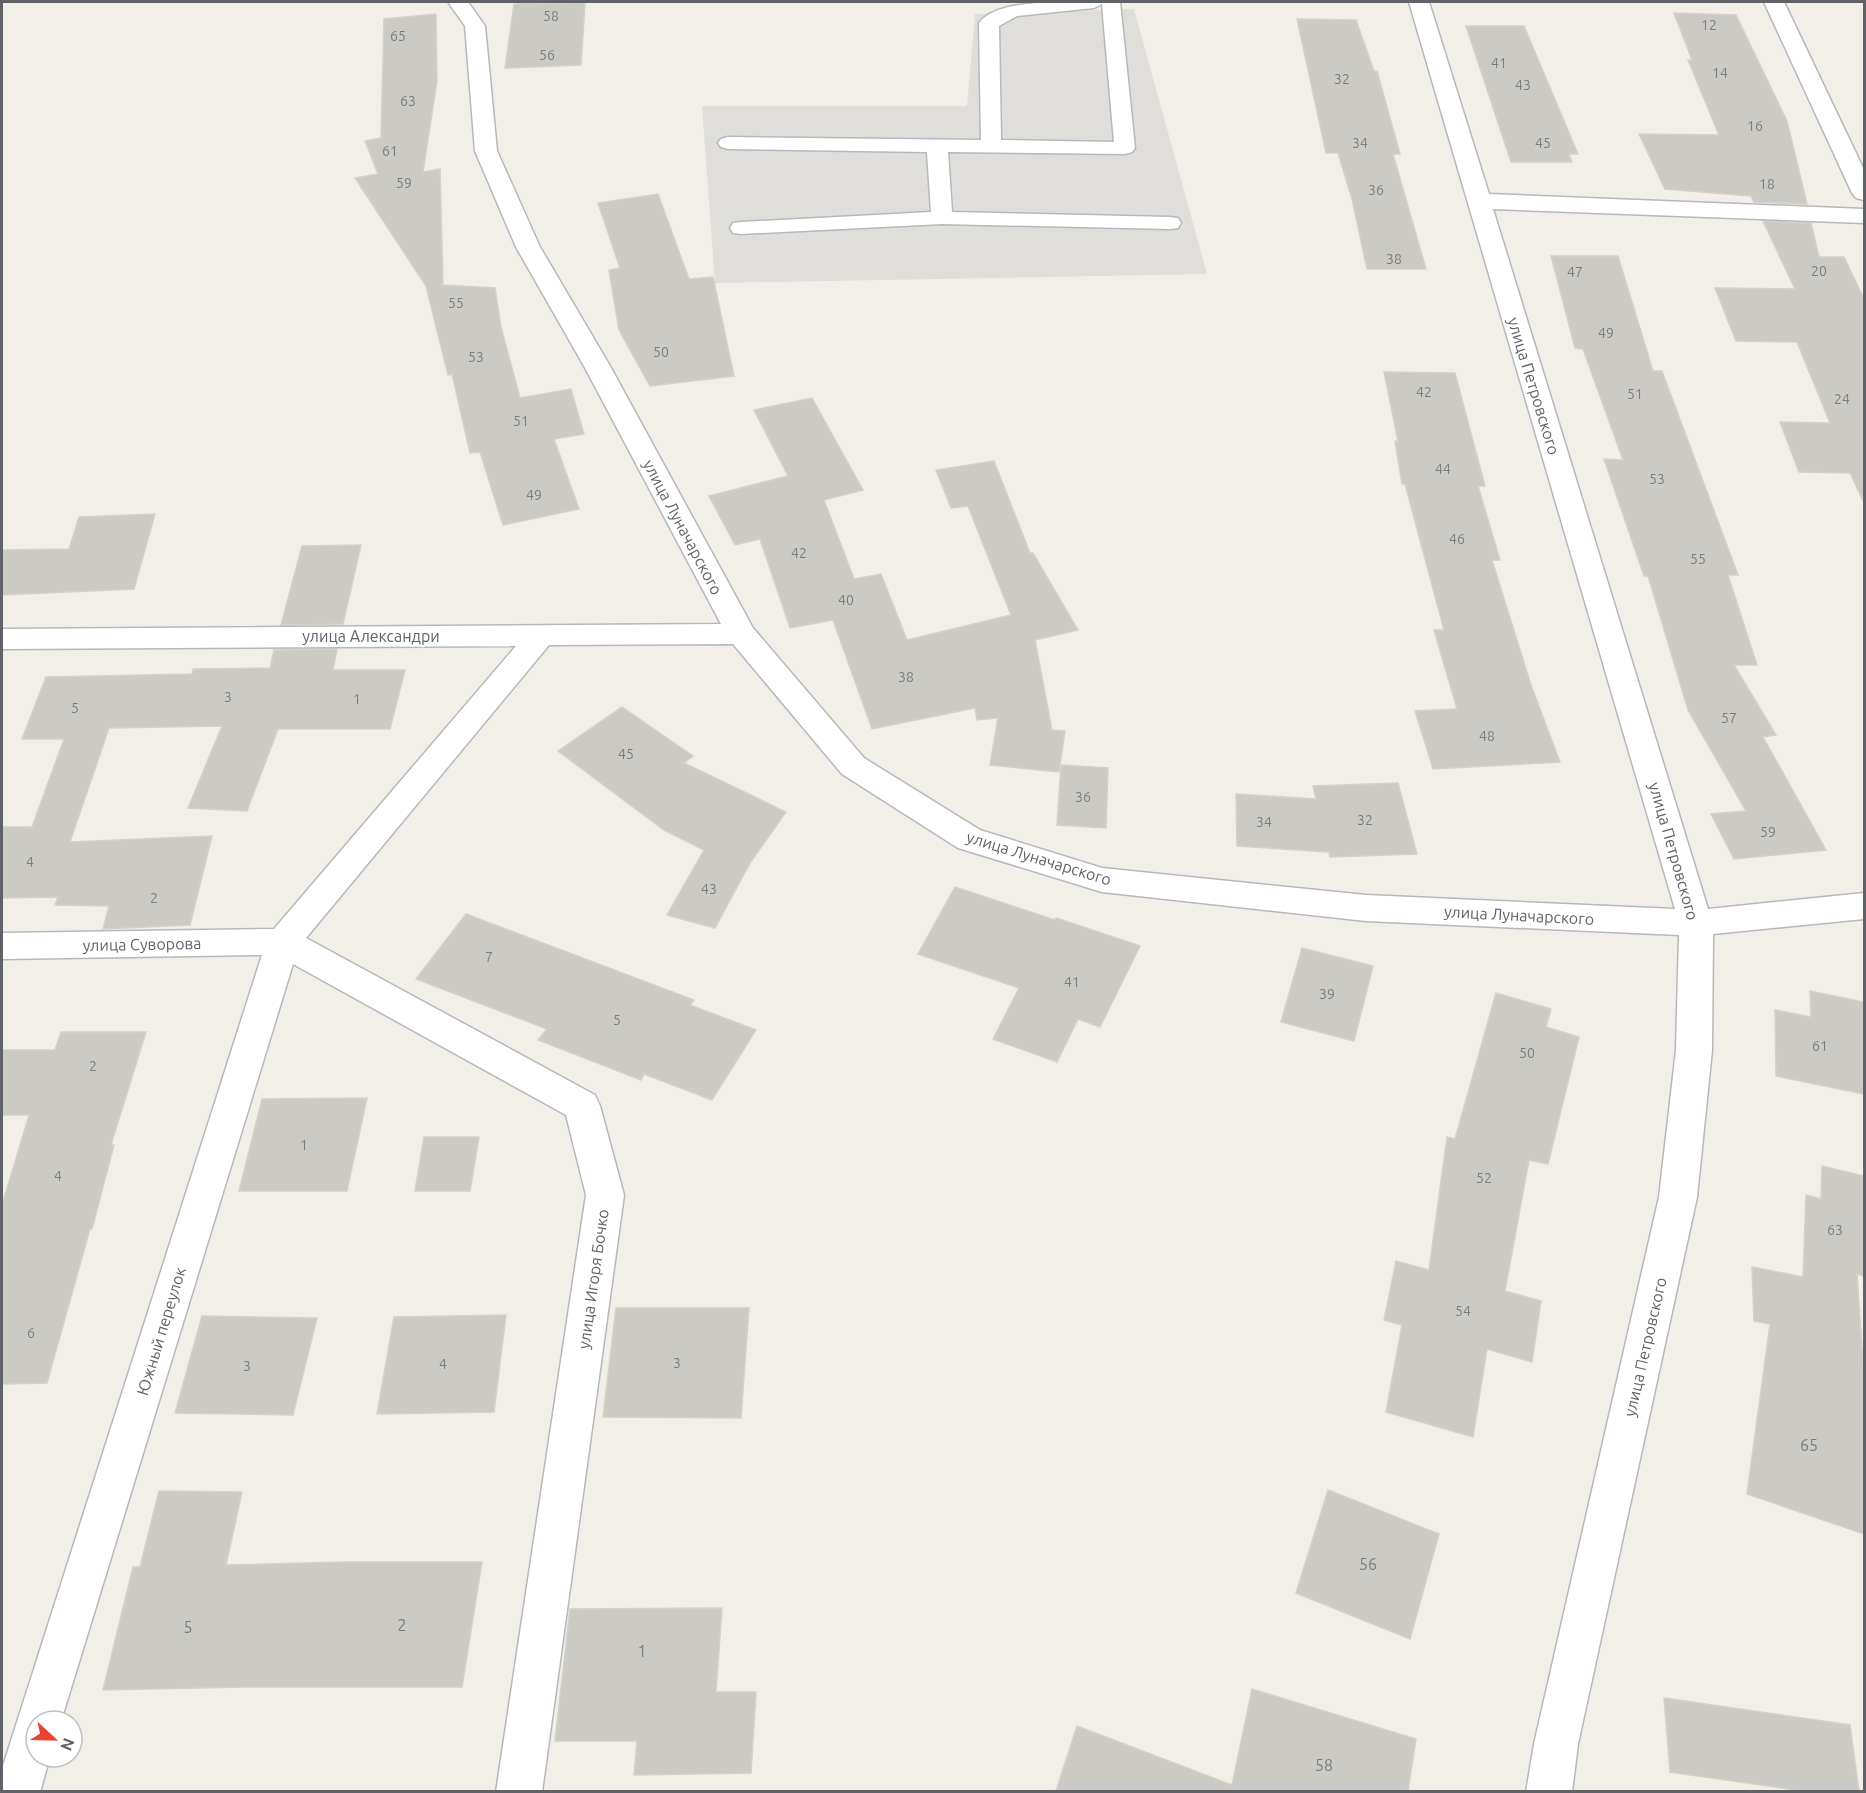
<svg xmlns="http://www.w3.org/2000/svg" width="1866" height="1793" font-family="Ubuntu,sans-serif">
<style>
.industrial{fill:#e0deda}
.building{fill:#cccac5;stroke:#d6d1c6;stroke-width:1.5}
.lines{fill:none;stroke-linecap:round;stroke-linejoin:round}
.lane-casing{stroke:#b5b8bc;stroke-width:3}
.street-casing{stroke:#b5b8bc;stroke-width:3}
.lane{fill:#fff;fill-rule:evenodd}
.street{fill:#fff;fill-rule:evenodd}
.labels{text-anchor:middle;stroke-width:4.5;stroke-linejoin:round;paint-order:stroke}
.number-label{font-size:14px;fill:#7a7d7f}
.street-label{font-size:16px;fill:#5f6368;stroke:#fff}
.near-number-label{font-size:16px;fill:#7a7d7f}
</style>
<rect width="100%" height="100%" fill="#f1efe8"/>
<polygon class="industrial" points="1134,9 1207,274 715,283 702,106 967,106 975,14"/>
<g class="building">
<polygon points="585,2 581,65 505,68 514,4"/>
<polygon points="1674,13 1736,15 1787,121 1807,204 1754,202 1751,196 1665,189 1639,134 1719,135 1688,60 1692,60"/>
<polygon points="436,14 437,81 423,172 440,169 443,285 495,288 501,327 520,398 571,389 584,434 554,439 579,509 503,525 480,452 470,453 452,374 448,375 426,286 355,178 378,174 365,141 381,138 384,19"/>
<polygon points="1297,19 1356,20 1374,71 1377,71 1400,154 1393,154 1426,269 1367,269 1352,199 1338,153 1326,153"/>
<polygon points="1466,26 1524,26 1578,154 1569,154 1572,162 1511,162"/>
<polygon points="658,194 689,279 713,277 734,376 650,386 619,330 609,270 620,268 598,203"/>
<polygon points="1763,221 1811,223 1819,257 1844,257 1864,299 1864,503 1850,473 1799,472 1780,422 1830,423 1797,342 1736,341 1715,288 1795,289"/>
<polygon points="1551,256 1618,256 1653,371 1662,371 1738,575 1728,575 1757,665 1734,665 1776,735 1763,737 1826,850 1734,859 1711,814 1746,811 1688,710 1648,576 1644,576 1604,459 1623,460 1583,349 1575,348"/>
<polygon points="1384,372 1455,373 1485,486 1478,486 1500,560 1492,560 1531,685 1560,762 1433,769 1415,711 1457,709 1434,630 1444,630 1405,484 1402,484 1395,441 1398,441"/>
<polygon points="812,398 863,490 824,500 854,579 881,574 907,640 1011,615 968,506 951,508 936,470 994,461 1030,553 1033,553 1078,630 1035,640 1052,730 1065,731 1059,772 990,765 998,718 977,720 975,708 872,729 833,620 790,628 760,539 735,545 709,496 788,476 754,410"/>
<polygon points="155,514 134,589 2,595 2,550 69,549 79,517"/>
<polygon points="361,545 343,624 281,625 302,546"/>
<polygon points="337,649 333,670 405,670 390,729 278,729 247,811 188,808 222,726 109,728 70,842 212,836 190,925 103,929 109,906 55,905 58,897 2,898 2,827 32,827 64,739 22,739 46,677 192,674 193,669 270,668 274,650"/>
<polygon points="622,707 693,756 684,763 786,812 750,863 715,928 667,915 704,850 664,830 558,751"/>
<polygon points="1061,765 1108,768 1106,828 1057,825"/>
<polygon points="1398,783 1417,854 1330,857 1329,852 1237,846 1236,794 1316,799 1313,786"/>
<polygon points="955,887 1055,920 1056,918 1140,946 1100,1027 1078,1019 1057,1062 993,1039 1019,988 918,954"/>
<polygon points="466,914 694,1000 690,1005 756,1030 712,1100 644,1074 641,1080 538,1040 547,1029 416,979"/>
<polygon points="1302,948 1373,966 1354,1041 1281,1022"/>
<polygon points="1810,991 1864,1002 1864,1094 1776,1076 1775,1010 1811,1017"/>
<polygon points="1496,993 1551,1009 1546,1027 1579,1037 1548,1164 1529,1160 1505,1291 1541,1301 1532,1362 1487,1349 1473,1437 1386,1412 1402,1325 1384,1320 1396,1261 1429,1270 1447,1137 1455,1139"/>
<polygon points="61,1032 146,1032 111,1145 114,1145 92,1229 90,1229 47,1383 2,1384 2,1205 29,1115 2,1115 2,1050 55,1050"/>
<polygon points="367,1098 347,1191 239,1191 262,1099"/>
<polygon points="424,1137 479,1137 470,1191 415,1191"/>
<polygon points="1822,1166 1864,1176 1864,1276 1857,1274 1864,1377 1864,1534 1747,1494 1770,1324 1754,1321 1752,1267 1803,1277 1806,1195 1821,1199"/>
<polygon points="616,1308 749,1308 741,1418 603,1417"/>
<polygon points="506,1315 494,1412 377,1414 394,1317"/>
<polygon points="202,1316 317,1318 293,1415 175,1413"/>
<polygon points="1328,1490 1439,1534 1410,1639 1296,1593"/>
<polygon points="159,1491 242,1492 226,1565 345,1562 482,1562 462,1687 245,1687 103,1690 133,1567 140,1567"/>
<polygon points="722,1608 716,1692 756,1692 751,1773 634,1775 637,1741 555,1741 570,1609"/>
<polygon points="1252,1689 1416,1739 1408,1791 1056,1791 1077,1726 1232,1785"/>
<polygon points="1664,1698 1850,1725 1859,1791 1802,1791 1670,1772"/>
</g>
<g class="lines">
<g class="lane-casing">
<path id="lane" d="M1048,2H1120L1135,148L1132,152L1125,154L948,152L952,212L1170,217L1178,218L1181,223L1178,228L1170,229L942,224L741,234L733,233L730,228L733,223L741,222L931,212L927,152L728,149L721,147L718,143L721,139L728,137L981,140L979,23C992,5 1028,4 1048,2ZM1102,4L1114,142L1001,140L999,26L1017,16L1094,8Z"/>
</g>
<g class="street-casing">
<g id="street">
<polygon points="448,2 468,2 485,26 497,151 540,247 610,366 753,628 864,758 980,830 1102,868 1366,895 1675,909 1409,2 1429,2 1489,194 1864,209 1864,223 1493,209 1708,909 1864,893 1864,919 1713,934 1712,1050 1697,1197 1578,1744 1572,1792 1526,1792 1534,1744 1659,1197 1676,1050 1679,935 1366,921 1102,892 958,848 842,774 733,644 549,645 306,938 595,1095 600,1106 624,1195 542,1792 496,1792 586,1195 566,1115 293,964 61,1721 36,1721 36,1757 50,1757 40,1792 2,1792 2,1769 262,955 2,959 2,933 274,929 516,646 2,649 2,629 721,624 584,366 516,247 475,151 465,26"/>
<polygon points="1764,2 1784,2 1864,170 1864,200 1856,198 1852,193"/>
</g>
</g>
<use href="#lane" class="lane"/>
<use href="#street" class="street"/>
</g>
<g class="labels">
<g class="number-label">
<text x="551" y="21">58</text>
<text x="1709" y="30">12</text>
<text x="398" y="41">65</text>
<text x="547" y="60">56</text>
<text x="1499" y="68">41</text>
<text x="1720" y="78">14</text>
<text x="1342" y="84">32</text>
<text x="1523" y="90">43</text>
<text x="408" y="106">63</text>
<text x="1755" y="131">16</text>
<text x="1360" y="148">34</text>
<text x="1543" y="148">45</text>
<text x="390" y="156">61</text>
<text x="404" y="188">59</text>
<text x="1767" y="189">18</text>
<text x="1376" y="195">36</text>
<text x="1394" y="264">38</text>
<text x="1819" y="276">20</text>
<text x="1575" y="277">47</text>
<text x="456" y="308">55</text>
<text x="1606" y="338">49</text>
<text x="661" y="357">50</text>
<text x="476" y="362">53</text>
<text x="1424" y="397">42</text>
<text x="1635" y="399">51</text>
<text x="1842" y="404">24</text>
<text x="521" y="426">51</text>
<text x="1443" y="474">44</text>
<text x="1657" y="484">53</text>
<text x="534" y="500">49</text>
<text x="1457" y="544">46</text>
<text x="799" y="558">42</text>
<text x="1698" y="564">55</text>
<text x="846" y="605">40</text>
<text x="906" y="682">38</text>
<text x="228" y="702">3</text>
<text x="357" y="704">1</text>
<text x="75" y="713">5</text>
<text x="1729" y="723">57</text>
<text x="1487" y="741">48</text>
<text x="626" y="759">45</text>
<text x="1083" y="802">36</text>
<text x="1365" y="825">32</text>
<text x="1264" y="827">34</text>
<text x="1768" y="837">59</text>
<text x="30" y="867">4</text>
<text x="709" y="894">43</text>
<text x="154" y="903">2</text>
<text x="489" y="962">7</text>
<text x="1072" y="987">41</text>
<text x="1327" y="999">39</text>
<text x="617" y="1025">5</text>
<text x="1820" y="1051">61</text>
<text x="1527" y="1058">50</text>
<text x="93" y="1071">2</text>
<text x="304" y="1150">1</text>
<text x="58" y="1181">4</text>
<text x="1484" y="1183">52</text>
<text x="1835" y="1235">63</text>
<text x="1463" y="1316">54</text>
<text x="31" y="1338">6</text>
<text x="677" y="1368">3</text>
<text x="443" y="1369">4</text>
<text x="247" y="1371">3</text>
</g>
<g class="street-label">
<text transform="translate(1534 386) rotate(73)" y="6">улица Петровского</text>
<text transform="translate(683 527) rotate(62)" y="6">улица Луначарского</text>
<text x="371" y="642">улица Александри</text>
<text transform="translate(1674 851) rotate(74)" y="6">улица Петровского</text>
<text transform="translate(1039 858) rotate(17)" y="6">улица Луначарского</text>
<text transform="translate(1519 915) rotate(3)" y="6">улица Луначарского</text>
<text transform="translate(142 944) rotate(-1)" y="6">улица Суворова</text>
<text transform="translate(593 1279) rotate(-82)" y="6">улица Игоря Бочко</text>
<text transform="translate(161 1331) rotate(-73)" y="6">Южный переулок</text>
<text transform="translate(1645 1347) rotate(-77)" y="6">улица Петровского</text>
</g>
<g class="near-number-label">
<text x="1809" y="1451">65</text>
<text x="1368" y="1570">56</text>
<text x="402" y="1631">2</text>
<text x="188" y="1633">5</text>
<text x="642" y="1657">1</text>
<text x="1324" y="1771">58</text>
</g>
</g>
<rect width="1866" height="1793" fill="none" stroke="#5f6368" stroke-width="6"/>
<g transform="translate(54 1739) rotate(112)"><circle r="28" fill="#ffffff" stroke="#bfc1c3" stroke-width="1.5"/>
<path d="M0-4.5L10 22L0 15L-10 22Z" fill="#ea4335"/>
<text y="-9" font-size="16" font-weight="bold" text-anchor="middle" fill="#5f6368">N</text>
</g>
</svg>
